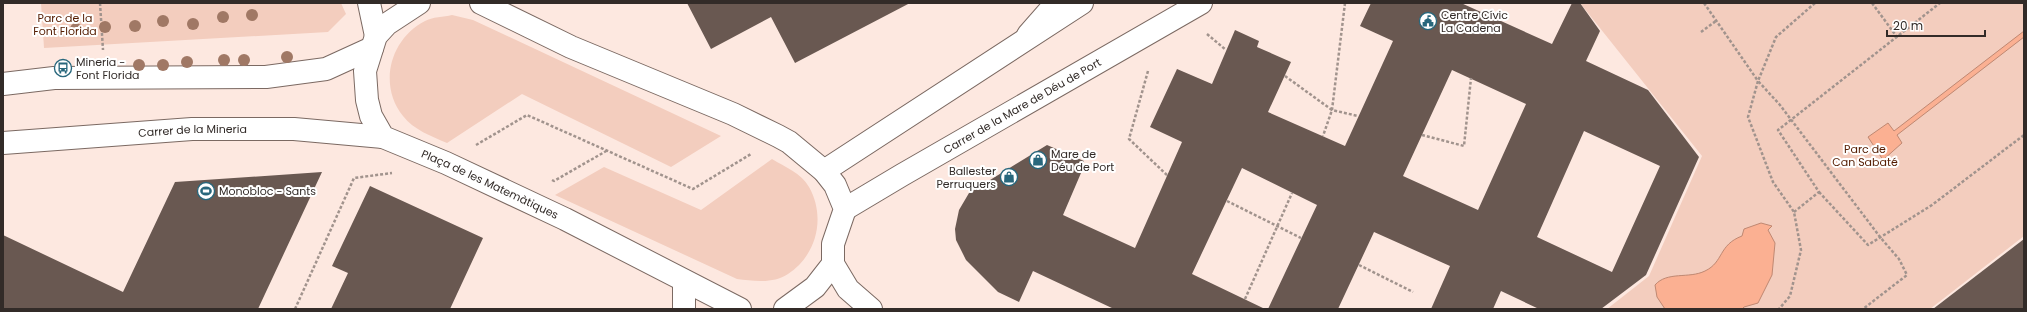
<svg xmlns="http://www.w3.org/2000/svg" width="2027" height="312" font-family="Poppins,sans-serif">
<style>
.green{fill:#f3cdbe}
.water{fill:#fbb092;stroke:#bf8872}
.building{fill:#695851;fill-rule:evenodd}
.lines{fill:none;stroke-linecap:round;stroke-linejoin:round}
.minor-casing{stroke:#7b6962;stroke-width:24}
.tertiary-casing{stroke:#7b6962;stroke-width:24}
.path{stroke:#a1938d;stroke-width:2.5;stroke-dasharray:3 2;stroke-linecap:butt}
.minor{stroke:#fff;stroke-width:22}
.tertiary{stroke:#fff;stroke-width:22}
.tree{fill:#a07865}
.labels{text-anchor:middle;stroke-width:4;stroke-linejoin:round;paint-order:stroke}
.poi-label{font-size:11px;fill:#322b28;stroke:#fff;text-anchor:start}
.park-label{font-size:11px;fill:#541c01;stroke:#fff}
.street-label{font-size:11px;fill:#322b28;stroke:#fff}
</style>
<rect width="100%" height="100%" fill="#fde8e0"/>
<g class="green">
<polygon points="41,3 341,3 346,14 328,32 44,48"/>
<polygon points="1580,3 2024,3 2024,236 1930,309 1607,309 1649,276 1702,156"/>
<path d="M452,15L473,20L721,136L671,167L522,94L447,143C431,136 414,130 403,116C378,85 390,39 425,21C432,17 444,17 452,15Z"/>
<path d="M772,159C785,167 801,173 809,187C826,217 817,255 788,274C773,284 753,281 737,279L555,195L604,167L701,210Z"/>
</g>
<g class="water">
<polygon points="2024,31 2024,37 1897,135 1902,143 1883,160 1868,137 1888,123 1894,131"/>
<path d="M1761,223L1772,226L1768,230L1775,243L1772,275L1758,303L1744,307L1742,309H1665L1657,297L1655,285C1667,271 1689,279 1705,271C1724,262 1718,245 1742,236L1744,229Z"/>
</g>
<g class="building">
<polygon points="687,3 910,3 795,63 771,17 711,49"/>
<path d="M1371,3H1461L1552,44L1572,3H1580L1600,31L1586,61L1648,90L1699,157L1646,275L1601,309H1539L1501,291L1493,309H1431L1450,266L1374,232L1338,309H1268L1317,205L1242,168L1192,274L1265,309H1114L1033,271L1019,302L998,292L966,260L956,240L955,229L959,210L969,193L1047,145L1084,161L1080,171L1081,173L1063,215L1135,248L1182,142L1150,127L1177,69L1212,84L1235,30L1259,41L1257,47L1291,62L1268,112L1345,146L1393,41L1360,26ZM1452,70L1526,104L1478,210L1403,176ZM1584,131L1660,166L1612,272L1537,237Z"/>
<polygon points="322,172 258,309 3,309 3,235 123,292 175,182"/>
<polygon points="370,186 483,238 450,309 331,309 348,273 332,266"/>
<polygon points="2024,239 2024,309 1933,309"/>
</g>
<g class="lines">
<g class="minor-casing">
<g id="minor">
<polyline points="369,3 376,36"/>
<polyline points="1028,35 1056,3"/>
<path id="s1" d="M845,209L902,175L1201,3"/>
<polyline points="684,309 684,281"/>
</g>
</g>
<g class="tertiary-casing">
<g id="tertiary">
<path id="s2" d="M419,3L387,24L376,36L365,71L367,100L371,116L383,137L446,163L565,219L740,309"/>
<polyline points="481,3 571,47 733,114 778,136 789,142 824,171 835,185 845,209 833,244 833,264 815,287 785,309"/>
<polyline points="3,84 54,78 266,77 326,69 372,48"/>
<path id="s3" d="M3,143L192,129H294L383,137"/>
<polyline points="824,171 1082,3"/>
<polyline points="833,264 848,289 871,309"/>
</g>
</g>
<g class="path">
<polyline points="100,3 103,50"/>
<polyline points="1345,3 1332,110 1358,116"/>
<polyline points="1704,3 1758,81 1748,117 1773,182 1794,212 1801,250 1790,296 1779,309"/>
<polyline points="1815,3 1776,37 1758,81 1780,105 1880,237 1899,259 1907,275 1863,309"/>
<polyline points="1872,3 1897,37"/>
<polyline points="1701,32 1716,21"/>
<polyline points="1207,34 1226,50"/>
<polyline points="1148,71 1129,139 1168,176"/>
<polyline points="1285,76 1332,110 1323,136"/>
<polyline points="1422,135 1464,146 1471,78"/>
<polyline points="476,145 527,115 693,189 751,154"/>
<polyline points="552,180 554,181 608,150"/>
<polyline points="1819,192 1868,245 1932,205 2024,135"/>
<polyline points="1227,201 1301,238"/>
<polyline points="1794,212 1819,192 1778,130 1940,3"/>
<polyline points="1359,265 1413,292"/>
<polyline points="1245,299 1292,193"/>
<polyline points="295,309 354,178 392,173"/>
</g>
<use href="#minor" class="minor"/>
<use href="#tertiary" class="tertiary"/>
</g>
<g class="tree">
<circle cx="252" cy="15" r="6"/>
<circle cx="223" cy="17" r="6"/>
<circle cx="163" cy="21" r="6"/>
<circle cx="193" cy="24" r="6"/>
<circle cx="135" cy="26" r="6"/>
<circle cx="105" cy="27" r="6"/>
<circle cx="76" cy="29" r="6"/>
<circle cx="287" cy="57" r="6"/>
<circle cx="224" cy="60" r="6"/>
<circle cx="244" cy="60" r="6"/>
<circle cx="187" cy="62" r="6"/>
<circle cx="139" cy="65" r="6"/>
<circle cx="163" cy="65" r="6"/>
</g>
<defs>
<g id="civic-ring" transform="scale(0.9)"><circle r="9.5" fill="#fff" stroke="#28677c" stroke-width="1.5"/><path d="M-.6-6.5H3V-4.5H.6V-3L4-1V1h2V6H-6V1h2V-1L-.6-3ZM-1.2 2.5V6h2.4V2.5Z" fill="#28677c"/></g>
<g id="bus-ring" transform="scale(0.9)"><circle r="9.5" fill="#fff" stroke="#28677c" stroke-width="1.5"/><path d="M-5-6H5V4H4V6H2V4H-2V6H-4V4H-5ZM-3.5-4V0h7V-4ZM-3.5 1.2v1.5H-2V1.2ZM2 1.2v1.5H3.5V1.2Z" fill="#28677c"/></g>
<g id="shop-ring" transform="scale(0.9)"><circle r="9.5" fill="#fff" stroke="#28677c" stroke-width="1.5"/><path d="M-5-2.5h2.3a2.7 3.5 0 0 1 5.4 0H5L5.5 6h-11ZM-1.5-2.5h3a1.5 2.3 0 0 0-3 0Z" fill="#28677c"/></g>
<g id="stadium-ring" transform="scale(0.9)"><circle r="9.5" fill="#fff" stroke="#28677c" stroke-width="1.5"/><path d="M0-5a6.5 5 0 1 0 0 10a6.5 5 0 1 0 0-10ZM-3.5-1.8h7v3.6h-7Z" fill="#28677c"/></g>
</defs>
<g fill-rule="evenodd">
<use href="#civic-ring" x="1428" y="21"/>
<use href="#bus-ring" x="63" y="68"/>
<use href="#shop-ring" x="1038" y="160"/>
<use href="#shop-ring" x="1009" y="177"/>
<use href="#stadium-ring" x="206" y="191"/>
</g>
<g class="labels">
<g class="poi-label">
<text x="1441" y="19">Centre Cívic<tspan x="1441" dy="13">La Cadena</tspan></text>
<text x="76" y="66">Mineria -<tspan x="76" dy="13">Font Florida</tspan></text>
<text x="1051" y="158">Mare de<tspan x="1051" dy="13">Déu de Port</tspan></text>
<text x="996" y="175" text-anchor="end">Ballester<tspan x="996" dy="13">Perruquers</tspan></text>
<text x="219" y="195">Monobloc - Sants</text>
</g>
<g class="park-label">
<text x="65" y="22">Parc de la<tspan x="65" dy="13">Font Florida</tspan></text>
<text x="1865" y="153">Parc de<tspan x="1865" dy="13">Can Sabaté</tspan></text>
</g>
<g class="street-label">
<text dy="4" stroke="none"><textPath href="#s1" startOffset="205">Carrer de la Mare de Déu de Port</textPath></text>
<text dy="4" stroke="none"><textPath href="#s3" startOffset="190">Carrer de la Mineria</textPath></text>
<text dy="4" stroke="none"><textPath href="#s2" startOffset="278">Plaça de les Matemàtiques</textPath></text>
</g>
</g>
<rect width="2027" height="312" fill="none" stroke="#322b28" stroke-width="8"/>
<path d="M1887 30v6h98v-6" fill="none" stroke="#322b28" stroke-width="2"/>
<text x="1893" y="30" font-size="12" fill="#322b28" stroke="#ffffff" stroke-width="3" paint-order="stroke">20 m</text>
</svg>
